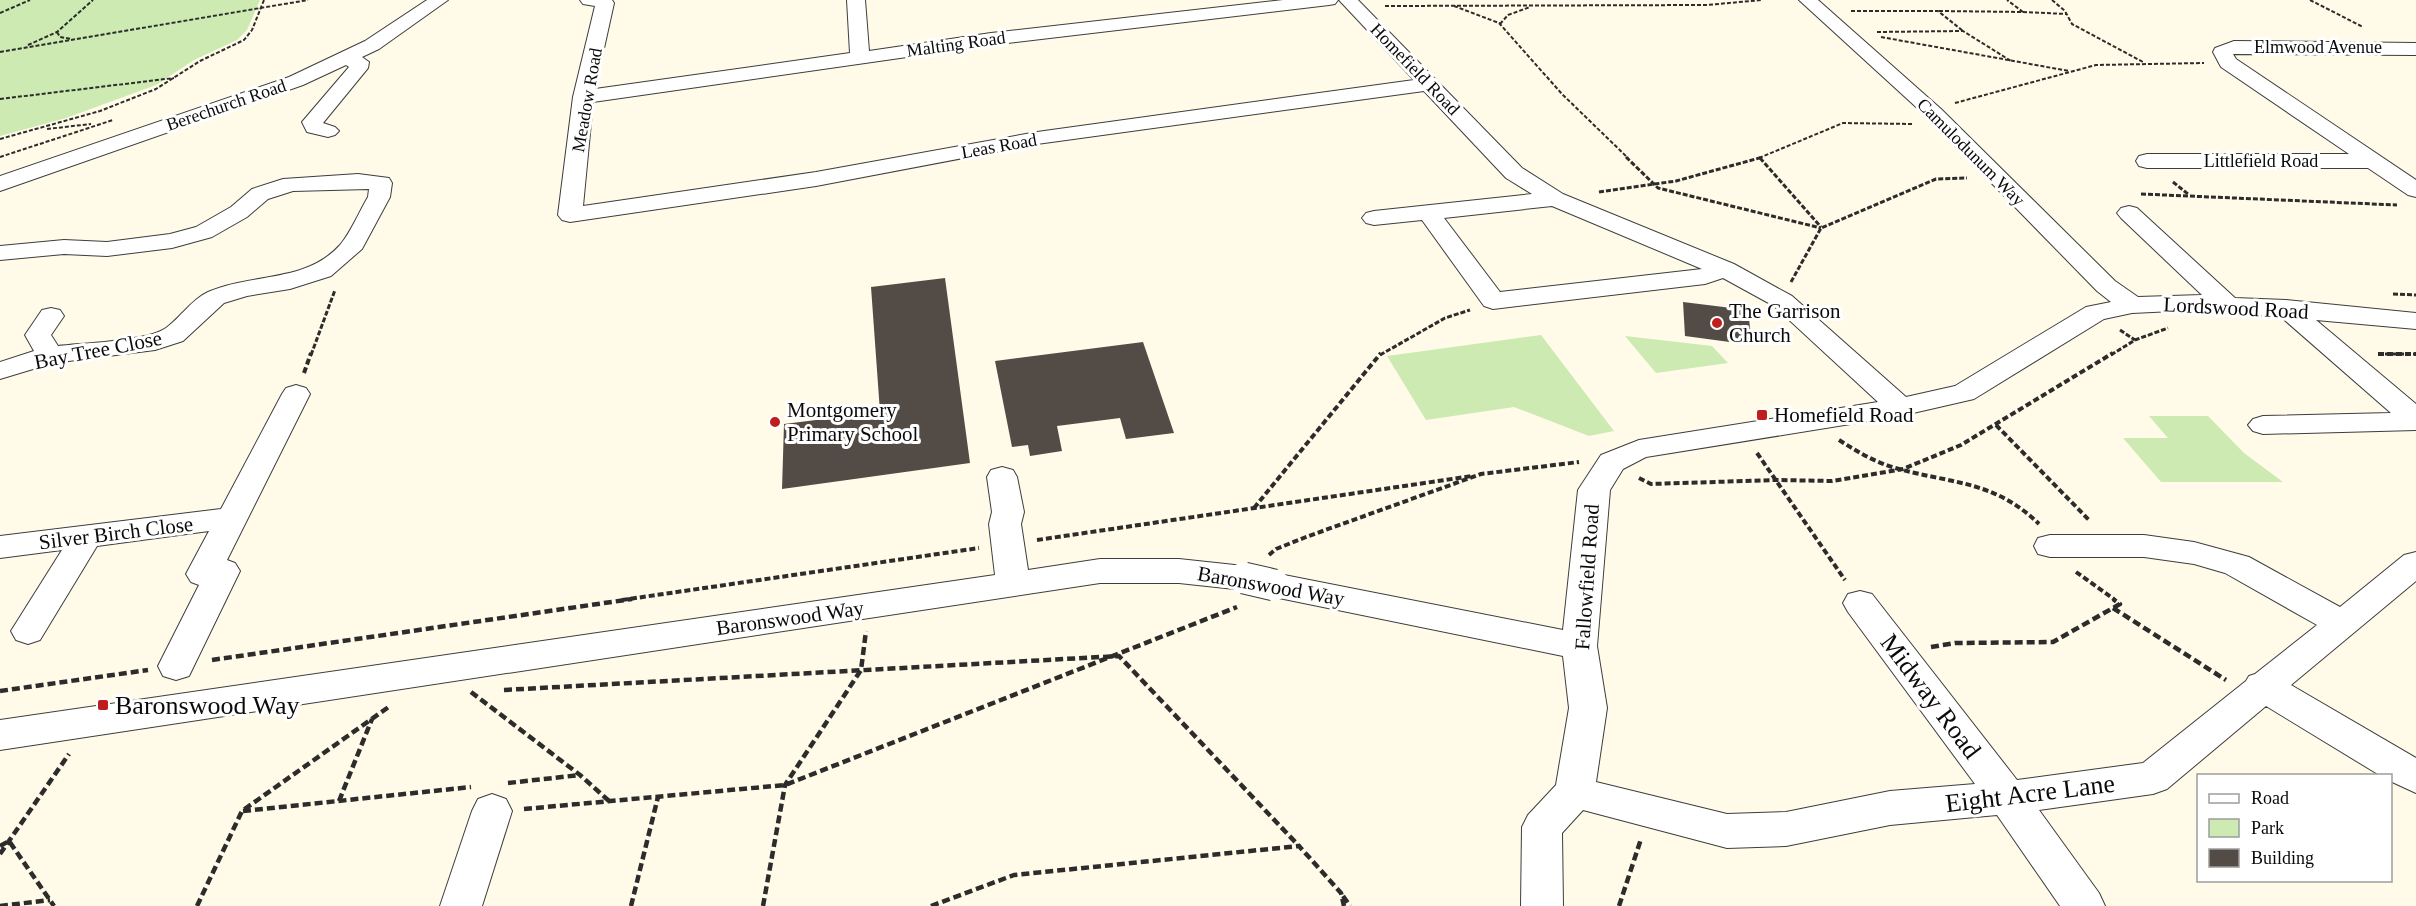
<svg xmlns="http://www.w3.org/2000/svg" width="2416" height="906" font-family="Georgia,serif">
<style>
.green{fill:#cceab1}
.building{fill:#534c46}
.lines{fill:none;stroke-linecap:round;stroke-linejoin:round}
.minor-casing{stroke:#3d3d3d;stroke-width:2}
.path-far3{stroke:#2c2c2c;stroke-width:2;stroke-dasharray:4 2;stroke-linecap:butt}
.path-far2{stroke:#2c2c2c;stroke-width:3;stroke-dasharray:5 2;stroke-linecap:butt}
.path-far1{stroke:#2c2c2c;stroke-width:4;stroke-dasharray:6 3;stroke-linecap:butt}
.path{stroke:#2c2c2c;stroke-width:4.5;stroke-dasharray:8 4;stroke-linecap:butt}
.minor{fill:#fff;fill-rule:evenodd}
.minor-bridge-casing{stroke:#3d3d3d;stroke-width:33;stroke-linecap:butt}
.minor-bridge{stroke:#fff;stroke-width:31}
.poi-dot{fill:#bf1e1f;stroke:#fff;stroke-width:2}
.labels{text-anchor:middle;stroke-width:6;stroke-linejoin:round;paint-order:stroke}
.far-street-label{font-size:18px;fill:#0a0a0a;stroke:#fff}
.street-label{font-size:21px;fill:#0a0a0a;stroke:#fff}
.poi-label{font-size:21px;fill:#0a0a0a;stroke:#fff;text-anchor:start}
.near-street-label{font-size:26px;fill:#0a0a0a;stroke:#fff}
.near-poi-label{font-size:26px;fill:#0a0a0a;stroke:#fff;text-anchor:start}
</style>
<rect width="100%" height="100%" fill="#fffbe8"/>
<g class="green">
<polygon points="0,0 260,0 247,30 237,40 194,60 156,85 66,118 0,136"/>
<polygon points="1541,335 1614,431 1589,436 1514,407 1426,420 1387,356"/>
<polygon points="1625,336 1712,346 1728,363 1656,373"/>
<polygon points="2149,416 2208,416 2244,453 2283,482 2161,482 2123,438 2168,438"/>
</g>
<g class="building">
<polygon points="945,278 970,463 782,489 784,424 880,412 871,287"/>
<polygon points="1683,302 1748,310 1752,345 1685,336"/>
<polygon points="1143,342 1174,433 1126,439 1120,418 1057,426 1062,451 1030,456 1028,445 1012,447 995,361"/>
</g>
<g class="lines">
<g class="minor-casing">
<g id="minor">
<polygon points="427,0 448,0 379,49 362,57 369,62 368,68 323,123 335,127 339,131 335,135 328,137 307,132 302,122 349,67 346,65 303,85 0,191 0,176 289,77 365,41"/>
<path d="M580,0H612L614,3L595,89L850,53L847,0H865L869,51L991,33L1283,0H1338L1335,4L1329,5L991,45L593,102L583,206L816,172L1037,132L1414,80L1339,0H1358L1522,168L1563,194L1734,264L1792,296L1906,397L1955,386L2086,307L2111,302L2097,291L1927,117L1799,0H1818L1941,109L2115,281L2138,297L2202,295L2121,218L2117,213L2121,208L2129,206L2137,208L2235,298L2286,300L2416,313V329L2316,320L2416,404V430L2263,434L2253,431L2248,425L2253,419L2263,416L2391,413L2281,317L2194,310L2132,313L2104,319L1974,399L1900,416L1646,457L1623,469L1610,490L1597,646L1607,708L1596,782L1727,814L1786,812L1890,791L1975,784L1848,612L1843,603L1848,594L1860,591L1872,594L2017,780L2143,763L2246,681L2249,676L2255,674L2317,625L2225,573L2194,564L2144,557H2050L2038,554L2034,546L2038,538L2050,535H2144L2194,542L2249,557L2340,607L2404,555L2416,552V581L2291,685L2416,758V793L2390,781V776H2381L2266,706L2167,789L2153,794L2039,810L2099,893L2105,906H2060L1997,815L1890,825L1786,846L1727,848L1583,810L1562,833L1563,906H1521L1522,827L1528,815L1556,785L1569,708L1563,656L1274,597L1262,593L1257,585L1262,577L1274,573L1563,630L1578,490L1601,455L1639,440L1878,402L1774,306L1723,278L1705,284L1493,309L1484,306L1422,220L1374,225L1366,223L1362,218L1366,213L1374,211L1532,194L1506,178L1424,91L1037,144L816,186L570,222L562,220L558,215L573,97L595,6L583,4ZM1552,206L1702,269L1500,292L1444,218Z"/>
<polygon points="2234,41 2416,43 2416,55 2233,54 2236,59 2416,180 2416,197 2408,195 2368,168 2147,168 2139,166 2136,161 2139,156 2147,154 2349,154 2221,67 2213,52 2215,48"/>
<path d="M358,174L389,178L392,183L390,197L362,249L331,276L290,289L247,296L224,303L183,341L155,350L53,363L0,379V362L34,351L25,335L42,310L51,308L60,310L64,316L51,335L58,346C83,343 148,341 166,328C180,318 192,299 208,292C251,273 306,283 340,245C351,232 359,212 368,197L369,189L293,191L268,199L247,217L212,237L172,248L107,256L64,254L0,260V246L64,240L107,242L170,234L196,227L231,207L252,189L283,179Z"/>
<polygon points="296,385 306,388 310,394 227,560 235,563 240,571 189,676 176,680 163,676 158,666 199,585 191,582 186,574 209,531 97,546 40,640 28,644 16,640 11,631 62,550 0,558 0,536 221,509 282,394 286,388"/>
<polygon points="1002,467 1013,470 1017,477 1024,512 1021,524 1028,570 1100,559 1179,559 1244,566 1256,570 1261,578 1256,586 1244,590 1179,583 1100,583 0,750 0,720 995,575 989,524 992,512 987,477 991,470"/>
<polygon points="492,794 506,799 512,811 482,906 440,906 472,811 478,799"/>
</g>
</g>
<g class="path-far3">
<polyline points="2052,0 2065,11 2072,24 2143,62"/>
<polyline points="2310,0 2363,27"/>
<polyline points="1385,6 1707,5 1762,0"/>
<polyline points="1454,6 1499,23 1562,94 1628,158"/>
<polyline points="1851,11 1938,11 1963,31"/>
<polyline points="1939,11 2023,12 2007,0"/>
<polyline points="2023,12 2066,14"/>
<polyline points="0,13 30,0"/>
<polyline points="1500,24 1508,15 1530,7"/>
<polyline points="57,32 60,37 71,39"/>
<polyline points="1877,32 1963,31 2011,61"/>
<polyline points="1881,37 2069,71"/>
<polyline points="28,45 57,32 93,0"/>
<polyline points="0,52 308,0"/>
<polyline points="0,99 174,78"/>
<polyline points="1955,103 2096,65 2204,63"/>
<polyline points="47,129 91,124"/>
<polyline points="0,139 100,111 156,89 200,61 244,40 252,30 264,0"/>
<polyline points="0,157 113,120"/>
<polyline points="1759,158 1843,123 1913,124"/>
</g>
<g class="path-far2">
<polyline points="1626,157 1658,188 1821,228"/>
<polyline points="1760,158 1821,227"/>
<polyline points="2173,182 2188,194"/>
<polyline points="1599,192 1676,181 1763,157"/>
<polyline points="2141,194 2397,205"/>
<polyline points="1791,282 1821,228 1936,179 1967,178"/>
<polyline points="2393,294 2416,295"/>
<polyline points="2120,330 2135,340"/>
<polyline points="2378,354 2416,354"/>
<polyline points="311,355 335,290"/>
<polyline points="1380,355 1445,318 1470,310"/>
<polyline points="2111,355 2135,340 2168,328"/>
</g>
<g class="path-far1">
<polyline points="2378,354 2416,354"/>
<polyline points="304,373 311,353"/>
<polyline points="1996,425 2090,521"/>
<path d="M1839,440C1856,451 1873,461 1892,467C1949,484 1993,479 2039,524"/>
<polyline points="1757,453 1845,580"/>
<polyline points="1639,478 1651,484 1776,480 1832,481 1903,469 1961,445 2113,353"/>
<polyline points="1254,508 1381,353"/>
<polyline points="1037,540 1472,476"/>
<polyline points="1269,555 1276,549 1306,537 1481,474 1579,462"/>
<polyline points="2076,572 2115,600"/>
<polyline points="622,600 979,548"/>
</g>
<g class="path">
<polyline points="2113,608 2226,680"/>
<polyline points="1931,647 1955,643 2053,642 2120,604 2113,599"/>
<polyline points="212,660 632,599"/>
<polyline points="504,690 1119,656 1299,846"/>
<polyline points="0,691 148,670"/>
<polyline points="471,692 580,775 609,801"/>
<polyline points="508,783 580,775"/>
<polyline points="339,801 372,719"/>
<polyline points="524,809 785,785 1237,607"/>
<polyline points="243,811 471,787"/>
<polyline points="0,846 9,841 54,906"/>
<polyline points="0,854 69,754"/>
<polyline points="1343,896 1350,906"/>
<polyline points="0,906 50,900"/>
<polyline points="197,906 242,811 390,706"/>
<polyline points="631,906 658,797"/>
<polyline points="763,906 785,785 861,670 866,631"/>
<polyline points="931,906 1014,875 1299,846 1341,893 1344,906"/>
<polyline points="1619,906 1641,839"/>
</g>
<use href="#minor" class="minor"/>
<g class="minor-bridge-casing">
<polyline id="minor-bridge" points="1244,578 1274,585"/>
</g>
<use href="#minor-bridge" class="minor-bridge"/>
</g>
<g class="poi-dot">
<circle cx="1717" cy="323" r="6"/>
<rect x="1756" y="409" width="12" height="12" rx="3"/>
<circle cx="775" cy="422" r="6"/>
<rect x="97" y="699" width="12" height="12" rx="3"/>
</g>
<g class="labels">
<g class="far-street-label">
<text transform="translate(956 44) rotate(-8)" y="6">Malting Road</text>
<text x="2318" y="53">Elmwood Avenue</text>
<text transform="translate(1415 69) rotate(46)" y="6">Homefield Road</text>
<text transform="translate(587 100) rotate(-80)" y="6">Meadow Road</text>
<text transform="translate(226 105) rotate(-19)" y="6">Berechurch Road</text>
<text transform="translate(999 146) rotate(-10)" y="6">Leas Road</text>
<text transform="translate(1971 152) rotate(45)" y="6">Camulodunum Way</text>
<text x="2261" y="167">Littlefield Road</text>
</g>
<g class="street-label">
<text transform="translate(2236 308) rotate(3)" y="7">Lordswood Road</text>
<text transform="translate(98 350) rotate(-11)" y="7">Bay Tree Close</text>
<text transform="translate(116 533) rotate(-7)" y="7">Silver Birch Close</text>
<text transform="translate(1587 577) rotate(-86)" y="7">Fallowfield Road</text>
<text transform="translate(1271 586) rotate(10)" y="7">Baronswood Way</text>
<text transform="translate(790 618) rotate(-8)" y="7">Baronswood Way</text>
</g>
<g class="poi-label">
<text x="1729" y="318">The Garrison<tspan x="1729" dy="24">Church</tspan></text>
<text x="787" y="417">Montgomery<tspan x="787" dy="24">Primary School</tspan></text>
<text x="1774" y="422">Homefield Road</text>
</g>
<g class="near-street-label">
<text transform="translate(1931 696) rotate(53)" y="9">Midway Road</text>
<text transform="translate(2030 793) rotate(-7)" y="9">Eight Acre Lane</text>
</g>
<g class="near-poi-label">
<text x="115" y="714">Baronswood Way</text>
</g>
</g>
<rect x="2197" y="774" width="195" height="108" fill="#ffffff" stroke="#9d9d9d" stroke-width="1.5"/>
<rect x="2209" y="794" width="30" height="9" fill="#ffffff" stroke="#9d9d9d" stroke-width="1.5"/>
<text x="2251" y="804" font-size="18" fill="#0a0a0a">Road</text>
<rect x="2209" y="819" width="30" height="18" fill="#cceab1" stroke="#9d9d9d" stroke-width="1.5"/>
<text x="2251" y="834" font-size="18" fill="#0a0a0a">Park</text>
<rect x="2209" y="849" width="30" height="18" fill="#534c46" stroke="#9d9d9d" stroke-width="1.5"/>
<text x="2251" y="864" font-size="18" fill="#0a0a0a">Building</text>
</svg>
